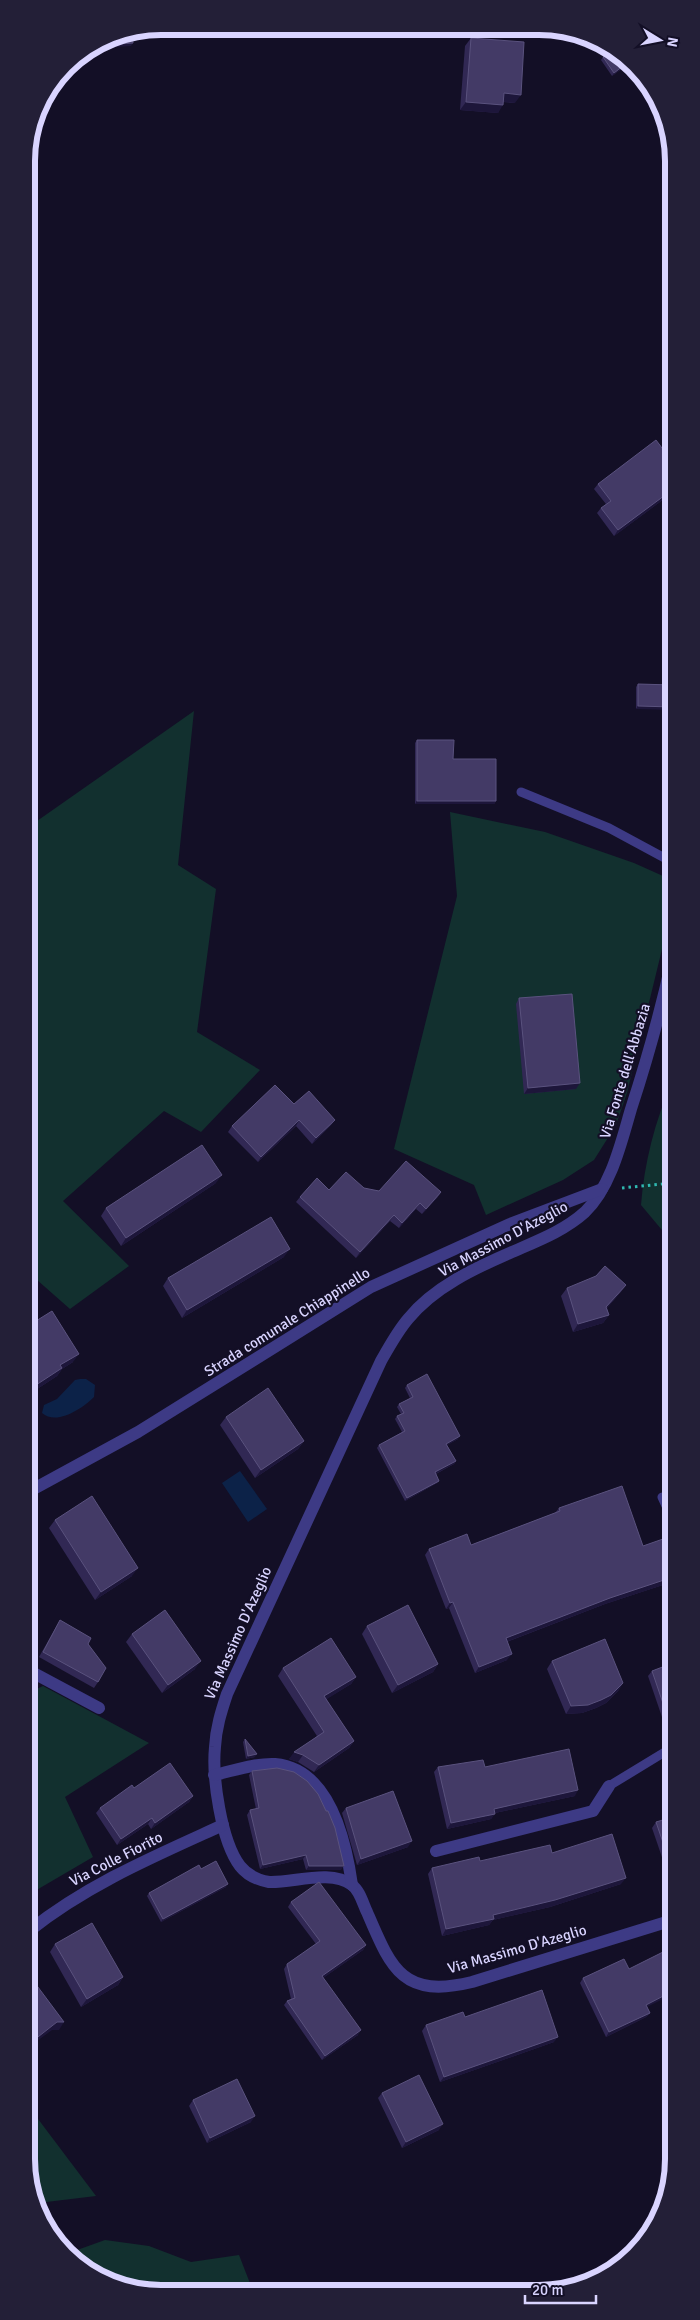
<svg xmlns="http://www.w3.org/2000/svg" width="700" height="2320" font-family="Signika,sans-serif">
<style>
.green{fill:#12302f}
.water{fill:#0c2248}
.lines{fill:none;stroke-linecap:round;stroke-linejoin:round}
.path{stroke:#2fb8b0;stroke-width:3;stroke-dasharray:2.5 4;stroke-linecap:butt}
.service{stroke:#3d3a85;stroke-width:9}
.minor{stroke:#3d3a85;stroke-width:12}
.wall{fill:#312854}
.shaded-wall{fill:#1d163a}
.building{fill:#433a66;stroke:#5a527e}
.labels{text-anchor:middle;stroke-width:4.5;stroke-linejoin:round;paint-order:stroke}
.street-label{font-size:15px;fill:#d9d4ff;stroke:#130f26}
.rim{fill:none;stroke:#d9d4ff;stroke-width:6}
</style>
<rect width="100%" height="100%" fill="#130f26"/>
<g class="green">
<polygon points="194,711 178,865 216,889 197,1032 260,1070 201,1132 164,1111 63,1201 129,1266 70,1309 28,1272 27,828"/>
<polygon points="450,812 545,832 634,863 672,880 672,907 665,937 627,1093 616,1125 594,1160 563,1180 486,1215 474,1185 394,1149 457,896"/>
<path d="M672,1083V1242L641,1205C644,1164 655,1120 672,1083Z"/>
<polygon points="43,1686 149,1743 65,1797 93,1857 28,1895 28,1693"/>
<polygon points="29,2107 96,2196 38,2203 29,2185"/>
<polygon points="105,2240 149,2246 191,2262 239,2255 253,2291 135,2291 66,2254"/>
</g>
<g class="water">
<path d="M80,1379H86L95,1385L94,1397C83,1408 57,1426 42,1413L44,1405L57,1399L75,1380Z"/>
<polygon points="240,1471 267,1509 248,1522 222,1483"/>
</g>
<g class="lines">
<polyline class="path" points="622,1188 672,1183"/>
<g class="service">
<polyline points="521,792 609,828 672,862"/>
<polyline points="662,1497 673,1521"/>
<polyline points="609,1786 673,1747"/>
</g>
<g class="minor">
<path d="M672,960C661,1010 647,1060 631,1109C621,1143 611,1187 585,1212C564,1231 537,1241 512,1252C475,1268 434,1287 408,1319C397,1332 389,1347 381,1361L227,1694C221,1712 216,1728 215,1747C212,1777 221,1841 240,1866C247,1875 258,1880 269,1882C294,1883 330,1869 352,1885C360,1891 363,1904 367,1912C391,1968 402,1999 472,1982L673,1920"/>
<polyline points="28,1492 138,1432 371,1287 510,1224 602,1189"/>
<polyline points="28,1670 99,1708"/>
<path d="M214,1775C233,1771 255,1763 275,1764C330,1769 346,1842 352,1885"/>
<polyline points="436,1851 593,1811 609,1786"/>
<path d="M29,1931C88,1884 155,1856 223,1825"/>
</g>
</g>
<g class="wall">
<polygon points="471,38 515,103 503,102 498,113 460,110 465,46"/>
<polygon points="603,57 627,65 612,76 601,60"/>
<polygon points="672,460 672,493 614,536 597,513 601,508 606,504 594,489 598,484"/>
<polygon points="638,684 672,685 636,709 636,687"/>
<polygon points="417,740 453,759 496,801 494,804 415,804 415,743"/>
<polygon points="519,998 576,1089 524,1094 516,1004"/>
<polygon points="294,1104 335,1120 331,1125 312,1144 296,1126 258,1162 228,1132 232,1126"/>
<polygon points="216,1183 121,1246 101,1216 106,1208"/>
<polygon points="364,1188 379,1191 441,1192 437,1198 422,1214 416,1209 399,1228 390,1221 356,1258 296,1202 300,1197"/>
<polygon points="284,1257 182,1318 163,1286 168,1278"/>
<polygon points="626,1285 620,1293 607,1308 609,1315 603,1323 573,1332 561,1296 567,1288"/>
<polygon points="28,1326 73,1362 62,1369 57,1376 31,1393 28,1389"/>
<polygon points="407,1385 458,1439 447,1445 456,1461 454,1464 436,1474 439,1481 437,1483 405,1501 377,1448 379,1445 402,1432 395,1419 397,1416 401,1414 397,1407 399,1404 410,1398 405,1388"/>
<polygon points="226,1417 304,1441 298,1449 255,1478 220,1425"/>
<polygon points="559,1508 643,1546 673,1565 673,1581 672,1582 605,1604 507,1642 507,1660 475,1673 449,1608 446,1609 425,1555 429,1549 471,1545 555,1513"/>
<polygon points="55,1520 132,1576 95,1600 49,1528"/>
<polygon points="60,1620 88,1644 98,1682 94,1688 39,1657"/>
<polygon points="367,1626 438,1664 433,1672 392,1693 362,1634"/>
<polygon points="132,1634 195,1669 162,1693 126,1642"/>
<polygon points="552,1661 623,1683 618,1691 606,1703 596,1708 582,1713 566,1714 547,1669"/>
<polygon points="673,1663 673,1717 663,1720 648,1676 652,1671"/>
<polygon points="283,1668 356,1677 351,1684 326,1699 354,1741 349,1748 314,1772 298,1762 289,1759 317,1736 278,1676"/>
<polygon points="245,1739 255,1757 246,1759 243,1742"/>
<polygon points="438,1767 485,1767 575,1796 495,1813 491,1819 447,1829 434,1772"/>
<polygon points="252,1771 341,1870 306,1870 303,1859 260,1869 247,1815 250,1810 256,1809 249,1775"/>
<polygon points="134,1788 193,1796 189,1802 151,1829 148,1824 117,1845 96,1813 100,1808"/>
<polygon points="346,1808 408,1847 357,1865 342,1813"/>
<polygon points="656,1822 673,1863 665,1866 652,1828"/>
<polygon points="552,1853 621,1884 550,1907 493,1920 489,1925 442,1936 428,1874 432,1868"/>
<polygon points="201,1869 226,1887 161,1922 147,1896 149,1893"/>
<polygon points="291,1902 366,1945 363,1950 323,1978 358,2035 322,2060 284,2005 287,2001 291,1999 284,1969 287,1964 316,1944 288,1907"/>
<polygon points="55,1944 123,1977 118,1985 81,2007 50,1952"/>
<polygon points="629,1969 650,2013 646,2017 606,2037 580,1983 583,1978"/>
<polygon points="465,2017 554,2042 440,2082 422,2031 426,2025"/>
<polygon points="382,2093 439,2130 402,2148 378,2098"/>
<polygon points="193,2100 251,2122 207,2143 189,2106"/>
</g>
<g class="shaded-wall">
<polygon points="133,43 131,46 100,48 102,45"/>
<polygon points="628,63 627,65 612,76 614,73"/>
<polygon points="504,93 521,95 515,103 498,101"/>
<polygon points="466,102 503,105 498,113 460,110"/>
<polygon points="672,490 672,493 614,536 618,530"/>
<polygon points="638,706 672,707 672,710 636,709"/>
<polygon points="417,801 496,801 494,804 415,804"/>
<polygon points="580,1083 576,1089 524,1094 528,1088"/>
<polygon points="299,1120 296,1126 258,1162 261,1157"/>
<polygon points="335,1120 331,1125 312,1144 316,1138"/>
<polygon points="222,1175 216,1183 121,1246 126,1238"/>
<polygon points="441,1192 437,1198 422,1214 426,1209"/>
<polygon points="420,1203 416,1209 399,1228 402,1223"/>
<polygon points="394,1215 390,1221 356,1258 360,1252"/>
<polygon points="290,1249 284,1257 182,1318 187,1310"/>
<polygon points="626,1285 620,1293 601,1315 606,1307"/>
<polygon points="609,1315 603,1323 573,1332 578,1324"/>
<polygon points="79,1354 73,1362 62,1369 57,1376 31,1393 36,1385 60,1365"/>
<polygon points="460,1436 458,1439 444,1447 446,1444"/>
<polygon points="304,1441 298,1449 255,1478 261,1470"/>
<polygon points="456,1461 454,1464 433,1475 435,1472"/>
<polygon points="439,1481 437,1483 405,1501 407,1498"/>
<polygon points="138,1568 132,1576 95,1600 101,1592"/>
<polygon points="673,1577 672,1582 605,1604 501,1644 506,1638 610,1598"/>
<polygon points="453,1602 449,1608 446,1609 450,1603"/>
<polygon points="512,1654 507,1660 475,1673 479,1667"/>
<polygon points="201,1661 195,1669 162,1693 168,1685"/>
<polygon points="438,1664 433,1672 392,1693 398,1685"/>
<polygon points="356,1677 351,1684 319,1704 324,1696"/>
<polygon points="623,1683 618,1691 606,1703 596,1708 582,1713 566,1714 571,1706"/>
<polygon points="673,1713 673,1717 663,1720 667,1715"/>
<polygon points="354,1741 349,1748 314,1772 319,1765"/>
<polygon points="294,1752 303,1755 298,1762 289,1759"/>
<polygon points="257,1754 255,1757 246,1759 248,1756"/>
<polygon points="578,1790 575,1796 490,1814 494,1809"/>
<polygon points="193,1796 189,1802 151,1829 155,1823"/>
<polygon points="495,1814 491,1819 447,1829 451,1823"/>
<polygon points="152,1818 148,1824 117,1845 121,1839"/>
<polygon points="412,1841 408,1847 357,1865 361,1859"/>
<polygon points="306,1855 303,1859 260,1869 263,1865"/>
<polygon points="673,1858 673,1863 665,1866 669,1860"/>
<polygon points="309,1866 344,1866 341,1870 306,1870"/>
<polygon points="626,1878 621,1884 550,1907 493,1920 489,1925 442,1936 446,1929 493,1915"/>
<polygon points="228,1884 226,1887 161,1922 163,1919"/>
<polygon points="366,1945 363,1950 319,1981 322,1976"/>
<polygon points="123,1977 118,1985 81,2007 87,1999"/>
<polygon points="673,1991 673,1994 643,2009 646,2005"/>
<polygon points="650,2013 646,2017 606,2037 609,2032"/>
<polygon points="57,2022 64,2022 59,2030 52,2030 29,2047 29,2044"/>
<polygon points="361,2030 358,2035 322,2060 325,2056"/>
<polygon points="558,2037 554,2042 440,2082 444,2077"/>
<polygon points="255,2116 251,2122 207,2143 210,2138"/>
<polygon points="443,2124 439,2130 402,2148 406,2142"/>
</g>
<g class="building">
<polygon points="132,32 133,43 102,45 102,42 110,36"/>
<polygon points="471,38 524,42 521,95 504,93 503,105 466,102"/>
<polygon points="610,53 628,62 614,73 603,57"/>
<polygon points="656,440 671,460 672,460 672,490 618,530 601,508 611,501 598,484"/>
<polygon points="638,684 672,685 672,707 638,706"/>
<polygon points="417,740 454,740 453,759 496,759 496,801 417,801"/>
<polygon points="572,994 580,1083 528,1088 519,998"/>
<polygon points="275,1085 294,1104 309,1091 335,1120 316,1138 299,1120 261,1157 232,1126"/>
<polygon points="202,1145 222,1175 126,1238 106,1208"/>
<polygon points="406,1161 441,1192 426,1209 420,1203 402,1223 394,1215 360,1252 300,1197 317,1178 329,1190 346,1172 364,1188 379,1191"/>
<polygon points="271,1217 290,1249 187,1310 168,1278"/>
<polygon points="605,1266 626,1285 606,1307 609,1315 578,1324 567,1288 596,1276"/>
<polygon points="52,1311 79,1354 60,1365 62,1368 36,1385 28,1372 28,1326"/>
<polygon points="427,1374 460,1436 446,1444 456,1461 435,1472 439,1481 407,1498 379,1445 405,1431 397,1416 404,1413 399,1404 413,1397 407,1385"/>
<polygon points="268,1388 304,1441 261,1470 226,1417"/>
<polygon points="622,1486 643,1546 663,1539 673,1565 673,1577 610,1598 506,1638 512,1654 479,1667 453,1602 450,1603 429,1549 467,1534 471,1545 560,1511 559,1508"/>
<polygon points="92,1496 138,1568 101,1592 55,1520"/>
<polygon points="408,1605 438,1664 398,1685 367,1626"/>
<polygon points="165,1610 201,1661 168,1685 132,1634"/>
<polygon points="60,1620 91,1638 88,1644 106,1668 98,1682 43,1652"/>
<polygon points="331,1638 356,1677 324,1696 354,1741 319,1765 303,1755 294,1752 324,1732 283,1668"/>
<polygon points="605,1639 623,1683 611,1695 601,1700 588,1705 571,1706 552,1661"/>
<polygon points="673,1663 673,1713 667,1715 652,1671"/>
<polygon points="245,1739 257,1754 248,1756"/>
<polygon points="569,1749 578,1790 494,1809 495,1814 451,1823 438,1767 483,1760 485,1767"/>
<polygon points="170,1763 193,1796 155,1823 152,1818 121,1839 100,1808 132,1785 134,1788"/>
<polygon points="277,1768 294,1772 307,1781 318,1794 326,1811 328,1811 335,1828 344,1866 309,1866 306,1855 263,1865 250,1810 259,1808 252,1771"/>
<polygon points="393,1791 412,1841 361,1859 346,1808"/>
<polygon points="673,1817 673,1858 669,1860 656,1822"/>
<polygon points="612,1834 626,1878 555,1900 493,1915 494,1919 446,1929 432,1868 479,1857 480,1861 550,1845 552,1853"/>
<polygon points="216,1861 228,1884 163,1919 149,1893 199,1865 201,1869"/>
<polygon points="319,1882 366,1945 322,1976 361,2030 325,2056 287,2001 295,1998 287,1964 320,1941 291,1902"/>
<polygon points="92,1923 123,1977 87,1999 55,1944"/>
<polygon points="673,1947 673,1991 646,2005 650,2013 609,2032 583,1978 624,1959 629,1969"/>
<polygon points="29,1975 64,2022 57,2022 29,2044"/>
<polygon points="542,1990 558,2037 444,2077 426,2025 463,2012 465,2017"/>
<polygon points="419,2075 443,2124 406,2142 382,2093"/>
<polygon points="237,2079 255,2116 210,2138 193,2100"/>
</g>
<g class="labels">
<g class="street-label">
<text transform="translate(625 1071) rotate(-73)" y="5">Via Fonte dell'Abbazia</text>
<text transform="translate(503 1239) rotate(-28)" y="5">Via Massimo D'Azeglio</text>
<text transform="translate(287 1322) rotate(-32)" y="5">Strada comunale Chiappinello</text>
<text transform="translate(238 1633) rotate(-66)" y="5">Via Massimo D'Azeglio</text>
<text transform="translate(116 1859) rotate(-27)" y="5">Via Colle Fiorito</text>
<text transform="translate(517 1949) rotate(-16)" y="5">Via Massimo D'Azeglio</text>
</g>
</g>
<path d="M0 0H700V2320H0ZM161 35H539A126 126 0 0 1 665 161V2159A126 126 0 0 1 539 2285H161A126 126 0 0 1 35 2159V161A126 126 0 0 1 161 35Z" fill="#231f37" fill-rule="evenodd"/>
<path class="rim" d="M161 35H539A126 126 0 0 1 665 161V2159A126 126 0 0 1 539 2285H161A126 126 0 0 1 35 2159V161A126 126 0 0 1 161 35Z"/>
<g transform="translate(660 40) rotate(100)" stroke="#130f26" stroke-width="4" paint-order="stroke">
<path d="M0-4L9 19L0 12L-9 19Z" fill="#d9d4ff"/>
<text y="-8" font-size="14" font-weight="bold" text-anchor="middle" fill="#d9d4ff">N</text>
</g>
<path d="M525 2295v8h71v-8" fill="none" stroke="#d9d4ff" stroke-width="2.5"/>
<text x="532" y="2295" font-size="15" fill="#d9d4ff" stroke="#130f26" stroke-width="4" paint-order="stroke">20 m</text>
</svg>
